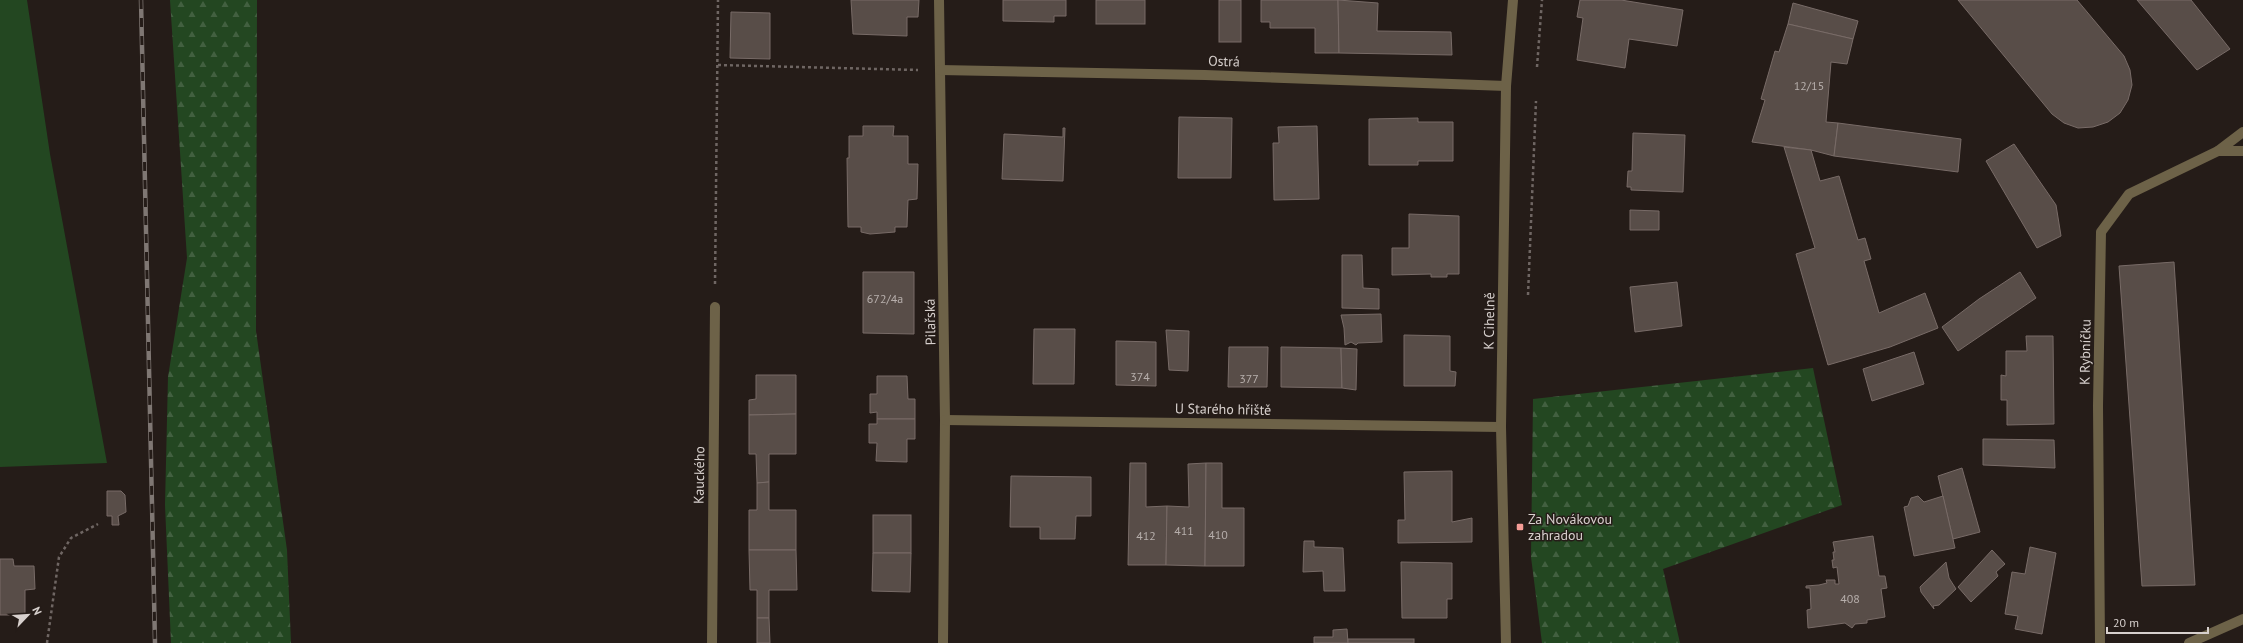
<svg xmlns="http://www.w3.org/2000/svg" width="2243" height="643" font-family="'PT Sans',sans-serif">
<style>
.green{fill:#234721}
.forest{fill:url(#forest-firs)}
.building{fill:#584d48;stroke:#786b67}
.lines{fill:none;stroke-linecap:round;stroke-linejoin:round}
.path{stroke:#6f6663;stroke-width:2.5;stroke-dasharray:3 3;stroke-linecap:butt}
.minor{stroke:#6d6248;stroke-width:10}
.rail-casing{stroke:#7f7773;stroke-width:4.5}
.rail{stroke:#251c18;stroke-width:3;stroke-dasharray:9;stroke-linecap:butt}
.poi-dot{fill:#f59c96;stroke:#251c18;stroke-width:1.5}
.labels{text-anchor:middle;stroke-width:3;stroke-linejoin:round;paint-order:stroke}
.number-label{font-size:12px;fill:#b7afac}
.street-label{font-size:14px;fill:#d7d0cd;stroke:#251c18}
.poi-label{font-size:14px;fill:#d7d0cd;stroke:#251c18;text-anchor:start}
</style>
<defs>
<pattern id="forest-firs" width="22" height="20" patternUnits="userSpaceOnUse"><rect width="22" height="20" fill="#234721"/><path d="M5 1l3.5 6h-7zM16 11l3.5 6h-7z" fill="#426040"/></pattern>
</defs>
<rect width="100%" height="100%" fill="#251c18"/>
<polygon class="green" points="0,0 27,0 50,154 107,463 0,467"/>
<g class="forest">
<polygon points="170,0 257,0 256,331 287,550 291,643 171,643 165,505 168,377 187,258"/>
<polygon points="1813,368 1842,505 1663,569 1680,643 1542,643 1531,557 1533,399"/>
</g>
<g class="building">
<polygon points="851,0 919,0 918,17 907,17 907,36 853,34"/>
<polygon points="1003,0 1066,0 1066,16 1054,16 1054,22 1003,21"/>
<rect x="1096" y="0" width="49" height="24"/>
<rect x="1219" y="0" width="22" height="42"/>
<polygon points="1261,0 1338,0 1339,53 1315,53 1315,28 1270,28 1270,22 1261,22"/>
<polygon points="1338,0 1378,3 1377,31 1451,32 1452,55 1339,53"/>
<polygon points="1580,0 1621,0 1683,10 1677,46 1629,39 1625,68 1577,60 1583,18 1577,17"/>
<polygon points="1958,0 2077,0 2124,56 2130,70 2132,85 2128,100 2120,113 2108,122 2093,127 2078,128 2064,123 2052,114"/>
<polygon points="2137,0 2191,0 2230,49 2197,70"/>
<polygon points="1793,3 1858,21 1853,39 1788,24"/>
<polygon points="731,12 770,13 770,59 730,58"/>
<polygon points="1788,24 1853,39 1847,64 1831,62 1826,122 1838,123 1834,156 1811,150 1752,142 1765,100 1761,99 1775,51 1779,52"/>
<polygon points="1179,117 1232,118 1231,178 1178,178"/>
<polygon points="1418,118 1418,122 1453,122 1453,161 1418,161 1418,165 1369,165 1369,119"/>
<polygon points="1838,123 1961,139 1958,172 1834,156"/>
<polygon points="863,126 894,126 893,136 908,136 908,164 918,164 917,199 908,200 907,227 895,227 895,232 870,234 861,232 861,227 848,227 847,158 849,158 849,136 863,136"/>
<polygon points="1317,126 1319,199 1274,200 1273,143 1279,143 1278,127"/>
<polygon points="1063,128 1065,128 1063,181 1002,179 1004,134 1063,137"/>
<polygon points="1633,133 1685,135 1683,192 1631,190 1631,187 1627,187 1628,171 1632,171"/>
<polygon points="2014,144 2056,205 2061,236 2037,248 1986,161"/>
<polygon points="1784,147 1811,150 1820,181 1839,176 1858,240 1865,238 1871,259 1864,261 1879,313 1925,293 1938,328 1890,347 1828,365 1796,254 1815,248"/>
<polygon points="1630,210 1659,211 1659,230 1630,230"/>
<polygon points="1409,214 1459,216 1459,274 1447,274 1447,277 1431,277 1431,274 1392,275 1392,248 1409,248"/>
<polygon points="1342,255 1362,255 1363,288 1379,289 1379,309 1342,308"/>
<polygon points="2174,262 2195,585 2142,586 2119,266"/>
<polygon points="863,272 914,272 914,334 863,333"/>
<polygon points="2020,272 2036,298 1958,351 1942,327 1979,299"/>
<polygon points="1677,282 1682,326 1635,332 1630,287"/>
<polygon points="1381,314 1382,342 1358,343 1356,345 1351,342 1345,345 1344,328 1341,315"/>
<polygon points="1034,329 1075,329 1074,384 1033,384"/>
<polygon points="1166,330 1189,331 1188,371 1169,370"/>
<polygon points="1404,335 1450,336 1450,371 1456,372 1455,386 1404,386"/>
<polygon points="2026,336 2053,336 2054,424 2007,425 2007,400 2001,400 2001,375 2006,376 2006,351 2027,351"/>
<polygon points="1116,341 1156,342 1156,386 1116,385"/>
<polygon points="1229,347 1268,347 1267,387 1228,387"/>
<polygon points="1281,347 1341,348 1342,388 1281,387"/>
<polygon points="1341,348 1357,349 1356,390 1342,388"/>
<polygon points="1914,352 1924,384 1872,401 1863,369"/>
<polygon points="756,375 796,375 796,414 749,415 749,400 756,399"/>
<polygon points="877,376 907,376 908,399 915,399 915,419 877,419 877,412 870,413 870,394 877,394"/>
<polygon points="796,414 796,454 769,454 769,482 757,483 756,454 749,454 749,415"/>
<polygon points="877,419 915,419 915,439 907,439 907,462 876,461 877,443 869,443 869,424 877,424"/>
<polygon points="1983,439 2054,440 2055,468 1983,465"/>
<polygon points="1130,463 1146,463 1146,507 1167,506 1166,565 1128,565"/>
<polygon points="1206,463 1205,566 1166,565 1167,506 1189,507 1188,464"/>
<polygon points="1206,463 1222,463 1222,508 1244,508 1244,566 1205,566"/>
<polygon points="1962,468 1980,532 1953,539 1938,476"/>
<polygon points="1452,471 1452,522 1472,518 1472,542 1398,543 1398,520 1405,520 1404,472"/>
<polygon points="1011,476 1091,477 1091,516 1076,516 1075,539 1040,539 1040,527 1010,527"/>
<polygon points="769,482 769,510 796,510 796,550 749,550 749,510 757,510 757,483"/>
<polygon points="107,491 121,491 125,495 126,512 118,516 119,525 112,525 112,516 107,516"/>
<polygon points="1918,496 1924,502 1943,496 1955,548 1914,556 1904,507 1908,506 1911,498"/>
<rect x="873" y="515" width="38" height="38"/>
<polygon points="1873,536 1879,576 1885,576 1887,588 1881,589 1885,617 1867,620 1867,623 1855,624 1852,628 1845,623 1808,628 1807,610 1811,609 1810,588 1806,588 1806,586 1819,585 1827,583 1826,580 1835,580 1835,584 1839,584 1837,567 1833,568 1832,560 1834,560 1833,552 1835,552 1833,542"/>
<polygon points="1304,541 1314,541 1314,547 1343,548 1345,591 1324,591 1323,571 1303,572"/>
<polygon points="2030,547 2056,553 2042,634 2015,629 2018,616 2005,614 2012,572 2025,574"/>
<polygon points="749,550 796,550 797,590 769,590 769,618 757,618 757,590 750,590"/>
<polygon points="1992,550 2005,564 1996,572 1998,576 1971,602 1958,587"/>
<polygon points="873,553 911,553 910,592 872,591"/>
<polygon points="0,559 13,559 14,566 34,566 35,589 25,590 25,615 0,615"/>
<polygon points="1401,562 1452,563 1452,599 1447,599 1447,618 1402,618"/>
<polygon points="1946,562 1949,578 1956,589 1939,605 1933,606 1934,609 1921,592 1920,587"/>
<polygon points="757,618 769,618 770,643 757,643"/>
<polygon points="1347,629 1348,643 1314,643 1314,637 1333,637 1333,630"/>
<rect x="1348" y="639" width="66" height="4"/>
</g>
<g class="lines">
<g class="path">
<polyline points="718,65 918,70"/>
<polyline points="1537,67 1542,0"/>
<polyline points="715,284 718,0"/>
<polyline points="1528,295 1536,101"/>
<polyline points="47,643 59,557 71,538 98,524"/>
</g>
<g class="minor">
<polyline points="939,0 945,420 943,643"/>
<polyline points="940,70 1205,75 1506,86"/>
<polyline points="2218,151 2243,132"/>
<polyline points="945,420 1501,427"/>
<polyline points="712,643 715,307"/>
<polyline points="1506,643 1501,427 1506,86 1513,0"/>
<polyline points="2100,643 2098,406 2101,232 2129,194 2218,151 2243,151"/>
<polyline points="2189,643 2243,619"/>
</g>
<g class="rail-casing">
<polyline id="rail" points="141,0 155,643"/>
</g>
<use href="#rail" class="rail"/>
</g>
<rect class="poi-dot" x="1516" y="523" width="8" height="8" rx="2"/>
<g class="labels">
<g class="number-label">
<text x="1809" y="90">12/15</text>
<text x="885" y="303">672/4a</text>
<text x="1140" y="381">374</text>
<text x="1249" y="383">377</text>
<text x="1184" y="535">411</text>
<text x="1218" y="539">410</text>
<text x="1146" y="540">412</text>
<text x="1850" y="603">408</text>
</g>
<g class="street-label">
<text transform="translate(1224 61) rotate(2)" y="5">Ostrá</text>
<text transform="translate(1489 321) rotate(-89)" y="5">K Cihelně</text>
<text transform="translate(930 322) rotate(-91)" y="5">Pilařská</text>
<text transform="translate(2085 352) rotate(-89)" y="5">K Rybníčku</text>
<text transform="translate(1223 409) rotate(1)" y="5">U Starého hřiště</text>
<text transform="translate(699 475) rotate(-89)" y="5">Kauckého</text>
</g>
<g class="poi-label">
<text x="1528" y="524">Za Novákovou<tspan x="1528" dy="16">zahradou</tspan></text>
</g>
</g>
<g transform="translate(28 615) rotate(65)" stroke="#251c18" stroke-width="3" paint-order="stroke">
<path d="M0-3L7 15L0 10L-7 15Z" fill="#d7d0cd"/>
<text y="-6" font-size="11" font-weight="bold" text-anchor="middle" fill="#d7d0cd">N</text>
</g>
<path d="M2107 627v6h101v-6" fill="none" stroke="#d7d0cd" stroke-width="2"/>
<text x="2113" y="627" font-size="12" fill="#d7d0cd" stroke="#251c18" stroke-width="3" paint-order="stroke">20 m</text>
</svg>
